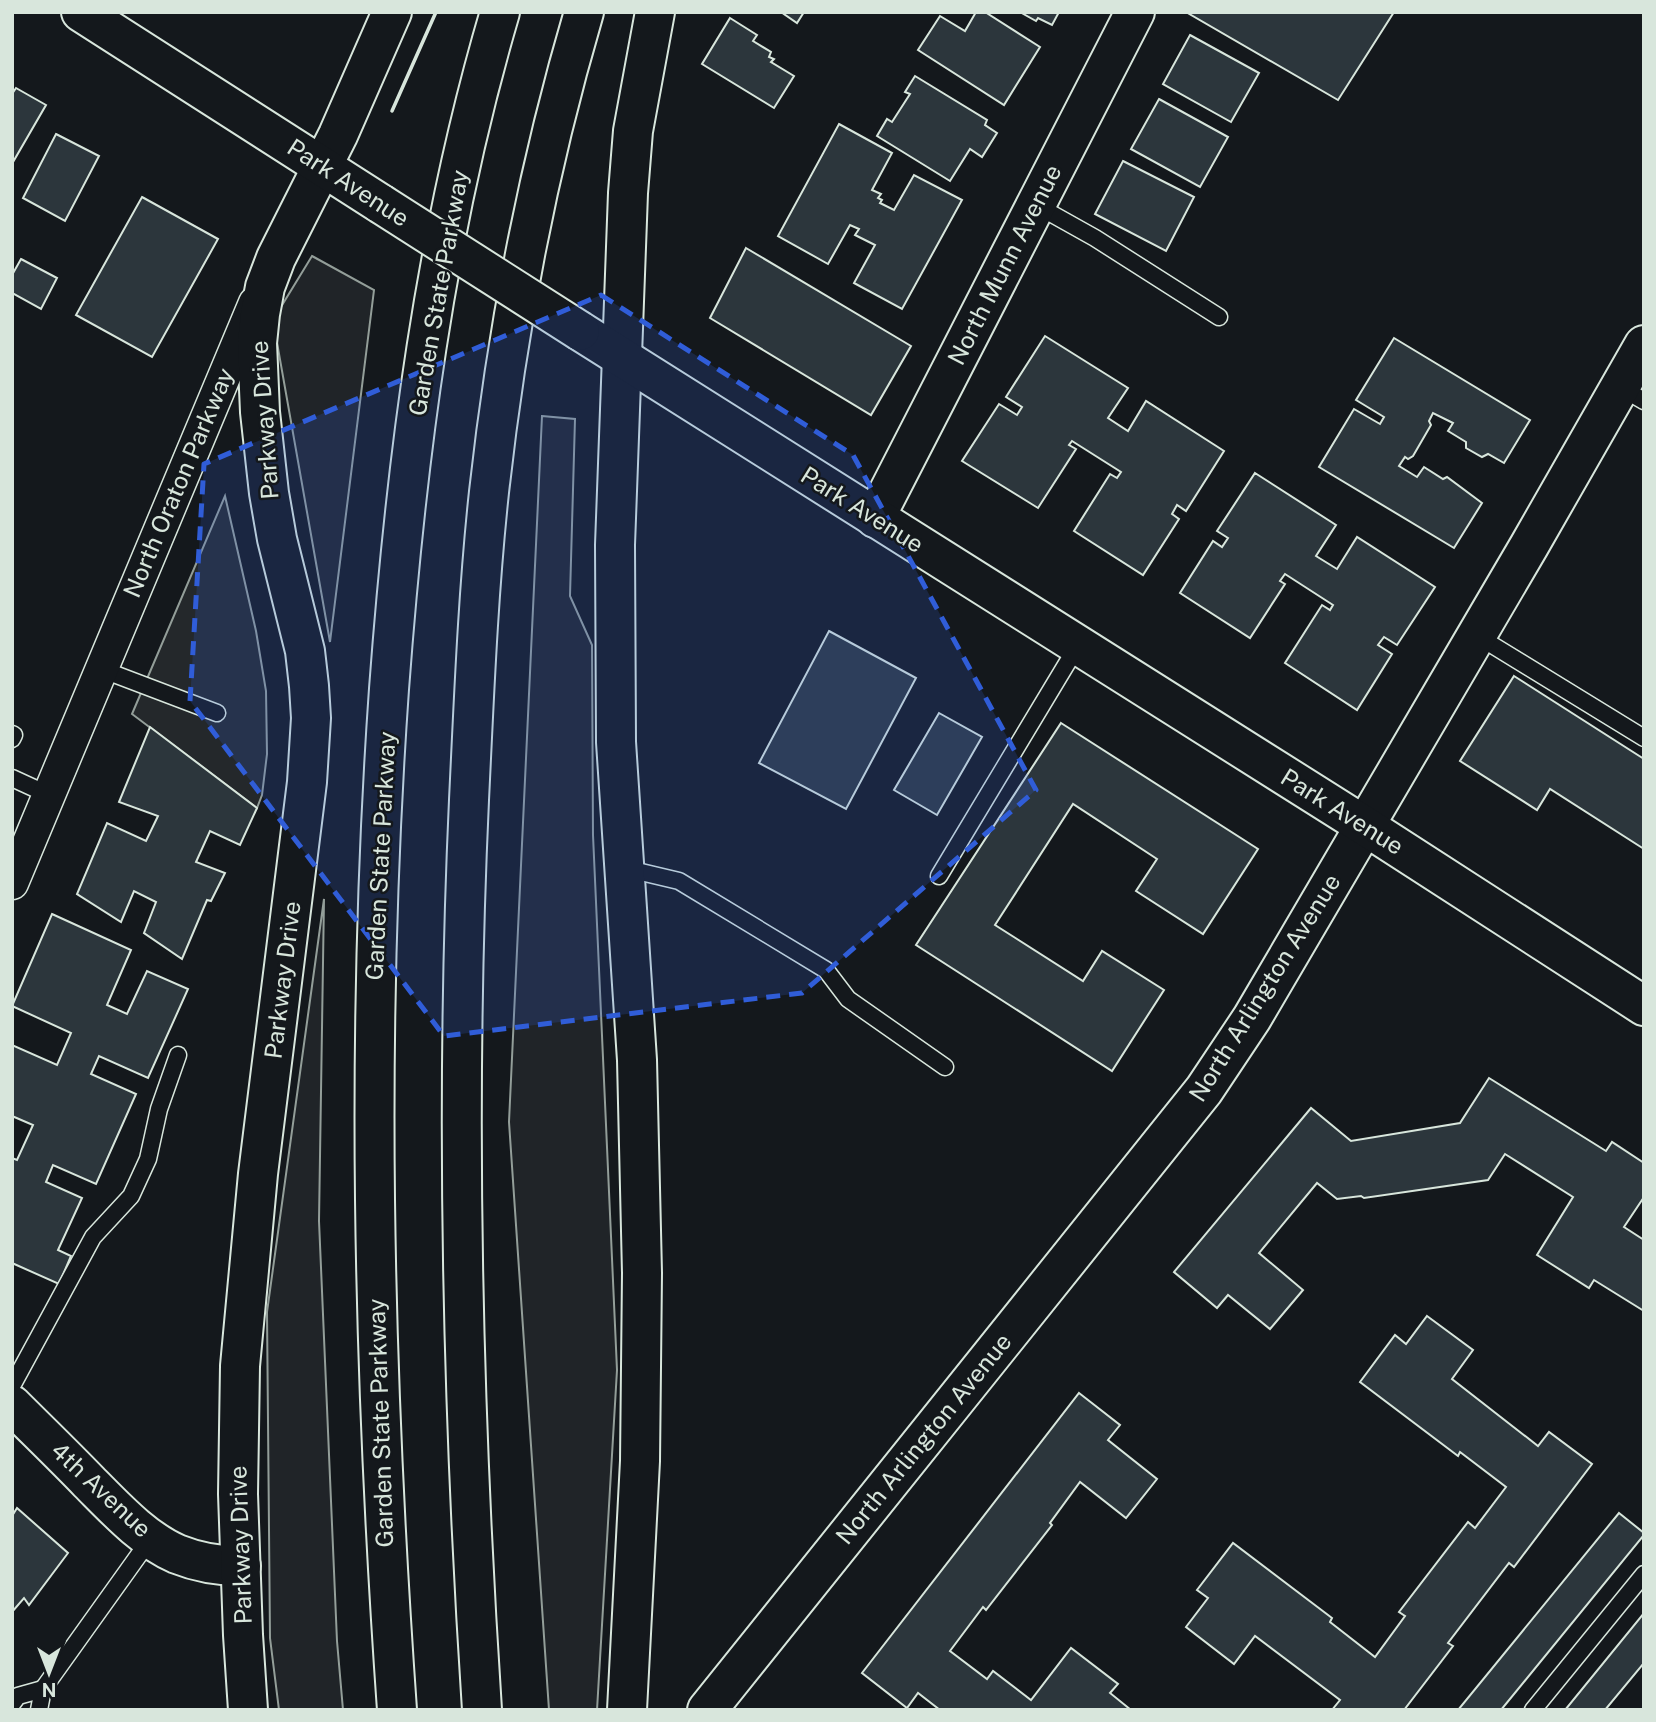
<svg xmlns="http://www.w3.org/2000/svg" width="1656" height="1722" font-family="'Public Sans',sans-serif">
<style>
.green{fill:#202428;stroke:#939e99;stroke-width:2}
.parking{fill:#24282b;stroke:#939e99;stroke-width:2}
.building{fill:#2c363c;stroke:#d8e6dc;stroke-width:2}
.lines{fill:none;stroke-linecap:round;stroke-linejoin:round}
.lane-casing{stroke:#d8e6dc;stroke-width:19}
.street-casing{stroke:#d8e6dc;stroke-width:35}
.secondary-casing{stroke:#d8e6dc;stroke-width:42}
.primary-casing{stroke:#d8e6dc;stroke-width:42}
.highway-casing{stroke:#d8e6dc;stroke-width:42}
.lane{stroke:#14181c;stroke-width:16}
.street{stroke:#14181c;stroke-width:32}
.secondary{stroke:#14181c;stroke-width:38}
.primary{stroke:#14181c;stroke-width:38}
.highway{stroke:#14181c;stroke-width:38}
.primary-bridge-casing{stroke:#d8e6dc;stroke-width:42;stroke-linecap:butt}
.primary-bridge{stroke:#14181c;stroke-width:38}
.wall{stroke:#d8e6dc;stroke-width:3.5}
.marked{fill:#305dd8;fill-opacity:0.2;stroke:#305dd8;stroke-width:5;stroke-dasharray:14 9;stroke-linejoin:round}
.labels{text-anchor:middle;stroke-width:5;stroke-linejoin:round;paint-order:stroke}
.street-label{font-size:24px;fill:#d8e6dc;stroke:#14181c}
</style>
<rect width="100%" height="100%" fill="#14181c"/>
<g class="green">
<polygon points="312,256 374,290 330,642 273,320"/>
<polygon points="542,416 575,419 570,596 592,645 593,835 617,1370 597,1710 549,1710 509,1122"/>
<polygon points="324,899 319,1221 337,1641 343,1710 279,1710 270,1638 267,1312"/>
</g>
<polygon class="parking" points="225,496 256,631 266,691 267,754 262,795 257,808 132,714"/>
<g class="building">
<polygon points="781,12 804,12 797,23"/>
<polygon points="976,12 985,12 1040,47 1004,105 918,50 940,16 965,31"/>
<polygon points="1020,12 1059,12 1052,25 1038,18 1036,21"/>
<polygon points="1186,12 1394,12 1338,100"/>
<polygon points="730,18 757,35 753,41 771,52 769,57 774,59 771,62 794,76 774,108 702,64"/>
<polygon points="1190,35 1259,73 1231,122 1163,84"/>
<polygon points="915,76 987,120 985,125 997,133 982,157 970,149 950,181 877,136 887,119 892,122 910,94 905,92"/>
<polygon points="16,88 46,105 13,162 12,94"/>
<polygon points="1159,99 1228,137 1200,187 1131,149"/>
<polygon points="839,124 892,153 872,190 881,194 878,198 882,200 880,203 894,210 914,175 962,200 902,309 854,283 875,245 855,235 859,229 850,225 828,264 778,236"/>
<polygon points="56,134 99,156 65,221 23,198"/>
<polygon points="1123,161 1194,197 1166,251 1095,214"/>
<polygon points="142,197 218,239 152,357 76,315"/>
<polygon points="746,248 911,346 871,415 710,318"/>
<polygon points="21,259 57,278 41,309 12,293 12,275"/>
<polygon points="1045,336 1128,388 1108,418 1128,431 1146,401 1224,451 1186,511 1177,505 1172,514 1179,519 1143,575 1074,531 1110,474 1117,478 1121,472 1072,441 1069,445 1076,449 1038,508 962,461 999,404 1017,415 1022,407 1006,397"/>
<polygon points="1394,338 1530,420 1504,463 1488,454 1482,457 1466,448 1466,442 1448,431 1453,423 1433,413 1429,421 1431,425 1413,456 1408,459 1405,457 1399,466 1417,477 1424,467 1443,479 1447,477 1482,503 1454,548 1319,467 1354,409 1380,424 1384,417 1356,400"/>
<polygon points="1255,473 1336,525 1316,556 1337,569 1357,537 1435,587 1397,645 1384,637 1378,645 1392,654 1357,710 1285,663 1322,605 1330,610 1333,605 1285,574 1280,581 1285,584 1250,638 1180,593 1213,541 1222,547 1228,538 1217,531"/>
<polygon points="829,631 916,678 846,809 759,763"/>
<polygon points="1514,676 1644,759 1644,849 1550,789 1537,810 1460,761"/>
<polygon points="939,713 982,737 937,815 894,790"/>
<polygon points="1061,723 1258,849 1203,934 1136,891 1157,859 1073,804 995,925 1083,981 1102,951 1164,990 1112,1071 916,945"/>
<polygon points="150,727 257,808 240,845 210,831 196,862 225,873 211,901 207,900 182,959 144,933 156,902 134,891 121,922 77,894 107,823 146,841 158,816 119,802"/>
<polygon points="52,914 131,950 107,1005 127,1014 147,971 188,989 148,1078 99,1056 91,1074 136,1094 96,1184 53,1165 46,1182 82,1198 58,1250 71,1256 59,1284 12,1263 12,1158 17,1160 33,1125 12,1116 12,1045 57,1065 71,1033 12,1006"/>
<polygon points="1489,1078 1606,1151 1612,1142 1644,1163 1644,1197 1624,1227 1644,1240 1644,1311 1594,1280 1589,1288 1537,1255 1573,1197 1505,1154 1488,1180 1364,1198 1361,1196 1337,1199 1317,1183 1259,1253 1303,1290 1270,1329 1228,1295 1217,1308 1174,1272 1311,1108 1351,1141 1460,1123"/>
<polygon points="1427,1316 1473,1350 1452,1379 1538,1446 1549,1432 1592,1464 1514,1567 1509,1563 1448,1643 1453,1646 1404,1710 1332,1710 1340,1700 1255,1636 1234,1664 1186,1627 1208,1598 1197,1590 1233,1543 1332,1618 1330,1622 1375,1657 1405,1616 1399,1612 1468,1522 1475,1528 1506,1487 1460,1452 1458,1456 1360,1382 1395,1335 1406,1344"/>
<polygon points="1079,1393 1120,1425 1108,1440 1157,1479 1126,1518 1080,1482 1050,1523 1052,1525 986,1610 983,1607 950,1651 987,1679 993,1671 1031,1700 1071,1648 1118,1684 1110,1693 1131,1710 940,1710 918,1693 907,1708 862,1673"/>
<polygon points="17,1508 68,1553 29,1605 24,1598 12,1612 12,1516"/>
<polygon points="1619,1513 1644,1533 1644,1535 1501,1710 1458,1710"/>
<polygon points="1644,1613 1644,1663 1605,1710 1565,1710"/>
</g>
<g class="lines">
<g class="lane-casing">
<g id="lane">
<polyline points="1036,205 1095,238 1219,317"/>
<polyline points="1620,387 1644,401"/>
<polyline points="1476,635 1644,738"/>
<polyline points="101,669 217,713"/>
<polyline points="12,734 14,735 12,739"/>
<polyline points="12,778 49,795"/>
<polyline points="624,868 679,881 826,970 848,999 945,1067"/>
<polyline points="939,876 1078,645"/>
<polyline points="12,1386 93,1237 131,1196 148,1159 159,1109 178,1055"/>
<polyline points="43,1689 151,1538"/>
<polyline points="12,1704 18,1696 43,1689 39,1710"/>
<polyline points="1533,1710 1644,1574"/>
</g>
</g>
<g class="street-casing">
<polyline id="street" points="12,883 255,303"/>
</g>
<g class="secondary-casing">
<g id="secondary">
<polyline points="875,518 1135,12"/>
<path d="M12,1405C38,1431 64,1456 89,1482C115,1508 143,1539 177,1554C197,1562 219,1566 241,1566"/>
<polyline points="248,1710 243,1635 238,1494 240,1366 258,1174 307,782 311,718 309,686 305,651 277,539 269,493 260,412 257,343 260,314 265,287 276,258 338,135 392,12"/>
<polyline points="627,1710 640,1461 642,1273 637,1060 616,742 615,545 628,193 633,131 655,12"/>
<polyline points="707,1710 1204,1090 1252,1018 1529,546 1644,345"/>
</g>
</g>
<g class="primary-casing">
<g id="primary">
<polyline points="81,12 381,204"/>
<polyline points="580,331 1365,826 1644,1006"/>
</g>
</g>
<g class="highway-casing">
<g id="highway">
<path d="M397,1710C373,1370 365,1029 389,689C406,461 435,232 500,12"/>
<path d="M482,1710C462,1406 455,1104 469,800C474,697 478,594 489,492C507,330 538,168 584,12"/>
</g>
</g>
<use href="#lane" class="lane"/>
<use href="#street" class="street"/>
<use href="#secondary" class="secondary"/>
<use href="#primary" class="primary"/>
<use href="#highway" class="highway"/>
<g class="primary-bridge-casing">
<polyline id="primary-bridge" points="381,204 580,331"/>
</g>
<use href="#primary-bridge" class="primary-bridge"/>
<polyline class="wall" points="392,111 436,12"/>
</g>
<path class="marked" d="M601,295L853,455L1036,790L802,993L444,1036L190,701L204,464Z"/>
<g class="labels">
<g class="street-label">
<text transform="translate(348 183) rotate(33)" y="8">Park Avenue</text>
<text transform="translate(1005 265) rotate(-63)" y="8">North Munn Avenue</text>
<text transform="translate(439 293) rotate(-80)" y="8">Garden State Parkway</text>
<text transform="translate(265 420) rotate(-94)" y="8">Parkway Drive</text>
<text transform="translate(179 483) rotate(-67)" y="8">North Oraton Parkway</text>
<text transform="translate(862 510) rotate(32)" y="8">Park Avenue</text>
<text transform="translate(1342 812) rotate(32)" y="8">Park Avenue</text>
<text transform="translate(381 856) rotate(-87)" y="8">Garden State Parkway</text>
<text transform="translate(283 980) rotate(-83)" y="8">Parkway Drive</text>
<text transform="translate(1265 988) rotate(-58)" y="8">North Arlington Avenue</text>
<text transform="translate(381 1423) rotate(-92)" y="8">Garden State Parkway</text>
<text transform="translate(924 1439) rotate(-51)" y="8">North Arlington Avenue</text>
<text transform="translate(101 1490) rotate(43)" y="8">4th Avenue</text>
<text transform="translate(241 1545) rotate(-92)" y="8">Parkway Drive</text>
</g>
</g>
<rect width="1656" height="1722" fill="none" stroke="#d8e6dc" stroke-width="28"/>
<g transform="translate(49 1673) rotate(180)" stroke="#14181c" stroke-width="5" paint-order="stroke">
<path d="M0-5L12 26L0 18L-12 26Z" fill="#d8e6dc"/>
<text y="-10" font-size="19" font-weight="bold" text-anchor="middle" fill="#d8e6dc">N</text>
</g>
</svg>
